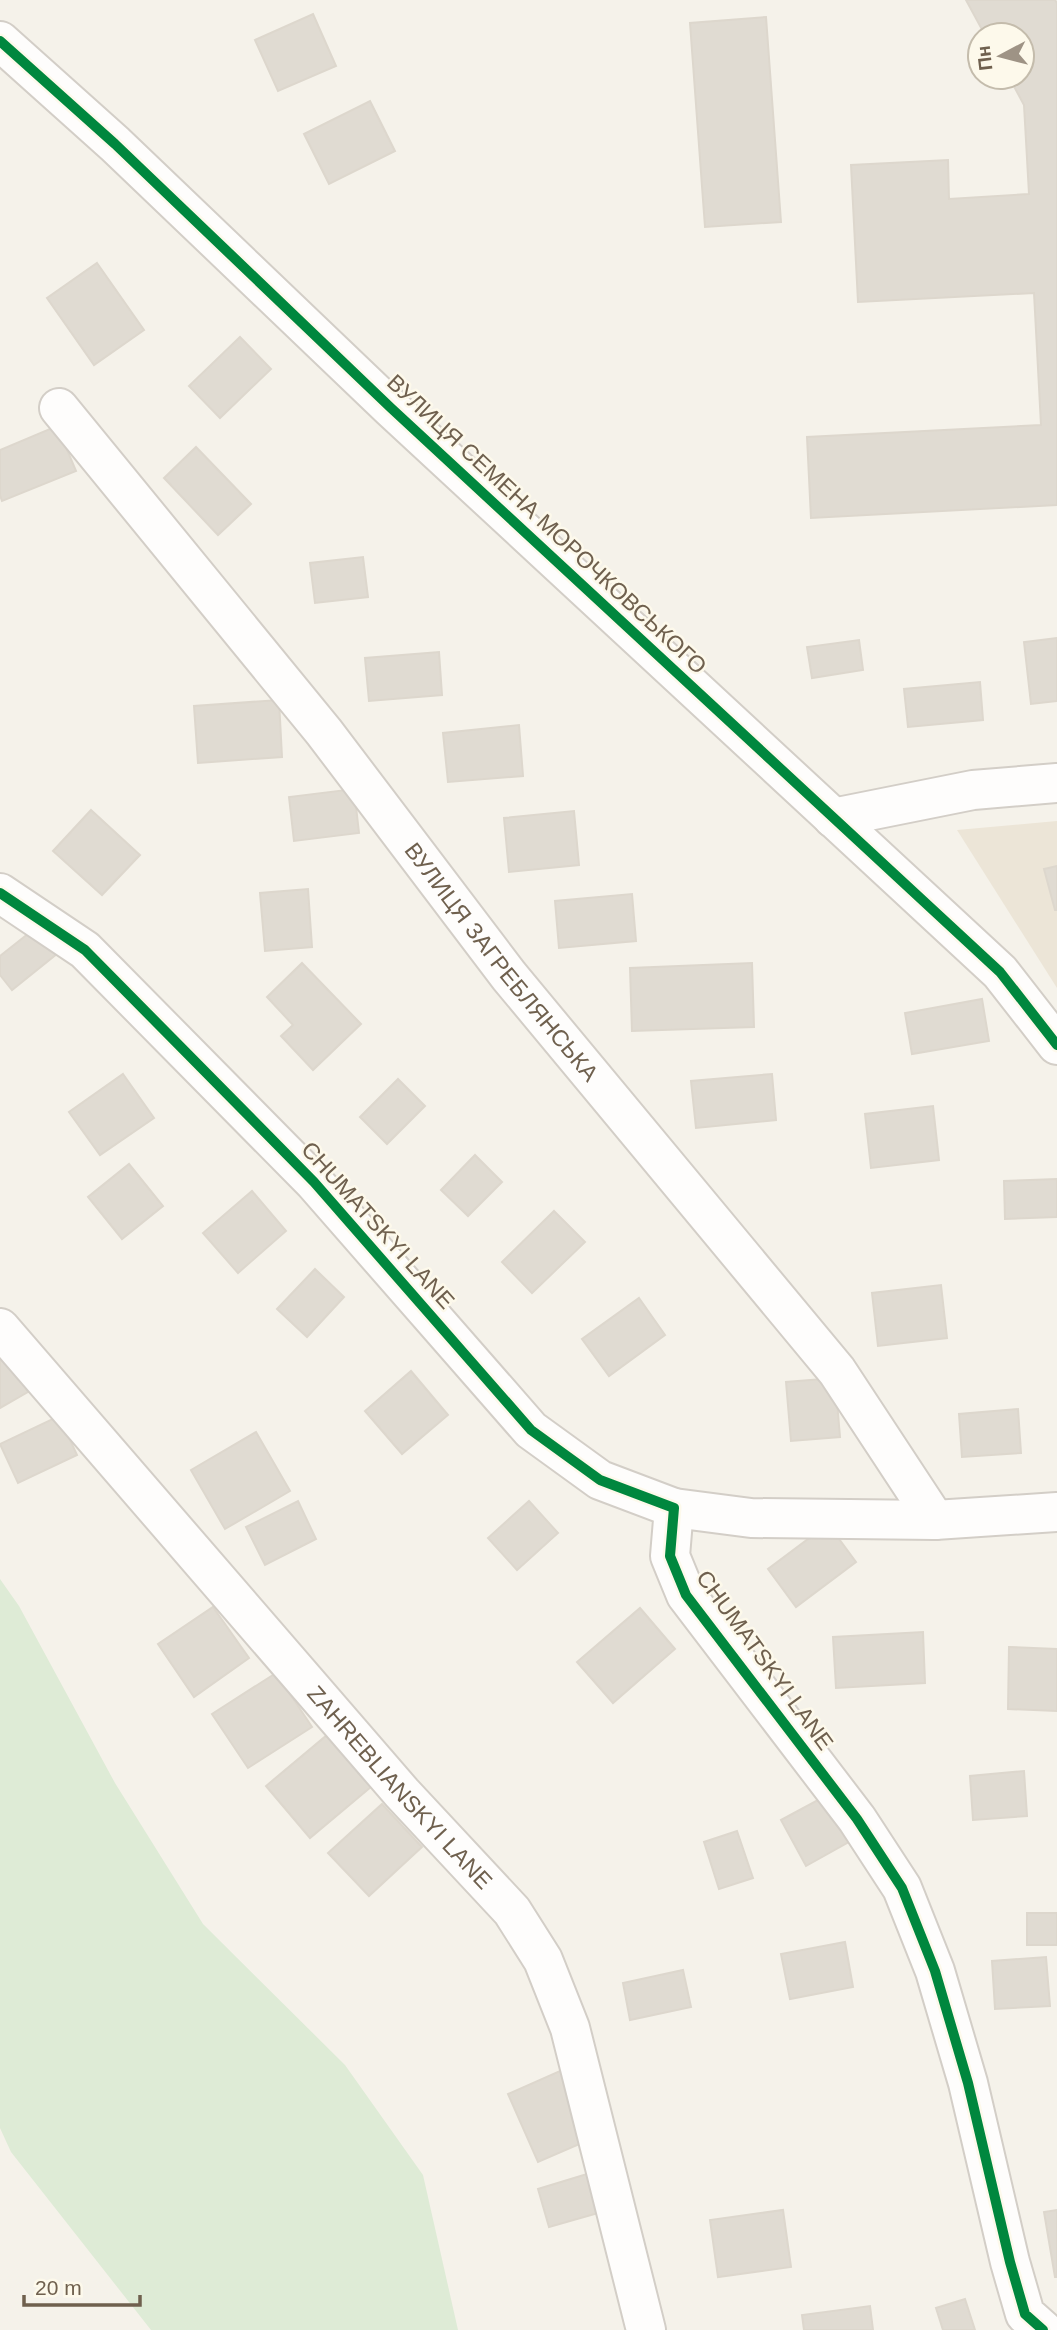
<svg xmlns="http://www.w3.org/2000/svg" width="1057" height="2330" font-family="Helvetica,sans-serif">
<style>
.residential{fill:#ece5d7}
.green{fill:#deebd6}
.building{fill:#e0dbd2;stroke:#ddd7cd;stroke-width:2}
.lines{fill:none;stroke-linecap:round;stroke-linejoin:round}
.street-casing{stroke:#d3cec7;stroke-width:42}
.street{stroke:#fefdfc;stroke-width:38}
.cycleway-casing{stroke:#fdf9eb;stroke-width:15}
.cycleway{stroke:#00873e;stroke-width:10}
.labels{text-anchor:middle;stroke-width:5;stroke-linejoin:round;paint-order:stroke}
.street-label{font-size:23px;fill:#6f604e;stroke:#fdf9eb}
</style>
<rect width="100%" height="100%" fill="#f5f2ea"/>
<polygon class="residential" points="1057,821 1057,988 957,830"/>
<polygon class="green" points="0,1579 19,1606 115,1783 203,1924 345,2065 423,2175 458,2330 151,2330 11,2152 0,2128"/>
<g class="building">
<polygon points="966,0 1055,0 1057,3 1057,505 811,518 807,437 1041,425 1034,293 858,302 851,165 948,160 949,199 1029,194 1024,105 1009,77 1022,77 1022,35 985,35"/>
<polygon points="313,14 336,66 278,91 255,40"/>
<polygon points="766,17 781,222 705,227 690,23"/>
<polygon points="370,101 395,151 329,184 304,134"/>
<polygon points="97,263 144,330 94,365 47,298"/>
<polygon points="240,337 271,369 220,418 189,386"/>
<polygon points="57,426 76,471 2,501 0,495 0,450"/>
<polygon points="196,447 251,504 218,535 164,478"/>
<polygon points="363,557 368,597 315,603 310,563"/>
<polygon points="1057,638 1057,701 1031,704 1024,642"/>
<polygon points="859,640 863,670 812,678 807,647"/>
<polygon points="439,652 442,695 369,701 365,658"/>
<polygon points="980,682 983,720 908,727 904,689"/>
<polygon points="279,700 282,757 198,763 194,706"/>
<polygon points="519,725 523,776 448,782 443,733"/>
<polygon points="354,789 359,833 294,841 289,797"/>
<polygon points="91,810 140,855 102,895 53,851"/>
<polygon points="574,811 579,865 509,872 504,818"/>
<polygon points="1057,866 1057,910 1055,910 1044,869"/>
<polygon points="308,889 312,947 265,951 260,893"/>
<polygon points="632,894 636,941 559,948 555,901"/>
<polygon points="38,926 58,953 12,990 0,975 0,956"/>
<polygon points="302,963 361,1024 313,1070 281,1036 293,1025 267,997"/>
<polygon points="752,963 754,1027 632,1031 630,968"/>
<polygon points="982,999 989,1041 912,1054 905,1013"/>
<polygon points="123,1074 154,1118 100,1155 69,1112"/>
<polygon points="772,1074 776,1120 696,1128 691,1081"/>
<polygon points="398,1079 425,1106 387,1144 360,1117"/>
<polygon points="933,1106 939,1160 871,1168 865,1114"/>
<polygon points="475,1155 502,1182 468,1216 441,1190"/>
<polygon points="129,1164 163,1206 122,1239 88,1197"/>
<polygon points="1057,1179 1057,1217 1005,1219 1004,1181"/>
<polygon points="252,1191 286,1231 238,1273 203,1233"/>
<polygon points="554,1211 585,1242 532,1293 502,1262"/>
<polygon points="315,1269 344,1297 307,1337 277,1309"/>
<polygon points="941,1285 947,1338 878,1346 872,1293"/>
<polygon points="639,1298 665,1335 609,1376 582,1339"/>
<polygon points="0,1344 28,1392 0,1408"/>
<polygon points="411,1371 448,1415 402,1454 365,1411"/>
<polygon points="835,1378 840,1437 791,1441 786,1382"/>
<polygon points="1018,1409 1021,1453 962,1457 959,1414"/>
<polygon points="59,1416 77,1455 18,1483 0,1444"/>
<polygon points="256,1432 290,1491 225,1529 191,1470"/>
<polygon points="298,1501 316,1539 265,1565 246,1527"/>
<polygon points="529,1501 558,1533 517,1570 488,1538"/>
<polygon points="828,1524 856,1562 796,1607 768,1569"/>
<polygon points="213,1607 249,1658 194,1697 158,1644"/>
<polygon points="640,1608 675,1649 613,1703 577,1662"/>
<polygon points="923,1632 925,1683 836,1688 833,1637"/>
<polygon points="1009,1647 1057,1649 1057,1711 1008,1709"/>
<polygon points="276,1673 312,1727 248,1768 212,1714"/>
<polygon points="327,1735 371,1787 310,1838 266,1786"/>
<polygon points="1024,1771 1027,1816 973,1820 970,1776"/>
<polygon points="829,1794 854,1839 806,1866 781,1820"/>
<polygon points="382,1804 422,1847 369,1896 328,1853"/>
<polygon points="737,1831 753,1878 719,1889 704,1842"/>
<rect x="1027" y="1913" width="30" height="32"/>
<polygon points="845,1942 853,1987 790,1999 781,1954"/>
<polygon points="1046,1957 1050,2006 995,2009 992,1961"/>
<polygon points="683,1970 691,2007 630,2020 623,1983"/>
<polygon points="560,2071 591,2139 538,2162 508,2094"/>
<polygon points="587,2174 598,2213 549,2227 538,2189"/>
<polygon points="783,2210 791,2267 718,2277 710,2220"/>
<polygon points="1057,2210 1057,2277 1055,2277 1044,2212"/>
<polygon points="965,2299 975,2330 943,2330 936,2308"/>
<polygon points="870,2306 873,2330 804,2330 802,2315"/>
</g>
<g class="lines">
<g class="street-casing">
<g id="street">
<polyline points="0,41 115,144 391,408 1000,972 1057,1045"/>
<path id="s1" d="M59,408L324,732L509,976L837,1371L935,1520"/>
<polyline points="833,818 973,790 1057,783"/>
<polyline points="0,893 85,950 314,1182 531,1430 600,1480 674,1508 670,1556 686,1595 857,1819 902,1888 935,1971 968,2083 1010,2262 1025,2314 1043,2330"/>
<path id="s2" d="M0,1328L402,1793L512,1911L543,1960L570,2028L646,2330"/>
<polyline points="674,1508 751,1518 935,1520 1057,1512"/>
</g>
</g>
<use href="#street" class="street"/>
<g class="cycleway-casing">
<g id="cycleway">
<polyline points="0,41 115,144 391,408 1000,972 1057,1045"/>
<polyline points="0,893 85,950 314,1182 531,1430 600,1480 674,1508 670,1556 686,1595 857,1819 902,1888 935,1971 968,2083 1010,2262 1025,2314 1043,2330"/>
</g>
</g>
<use href="#cycleway" class="cycleway"/>
</g>
<g class="labels">
<g class="street-label">
<text transform="translate(547 524) rotate(43)" y="8">ВУЛИЦЯ СЕМЕНА МОРОЧКОВСЬКОГО</text>
<text dy="8" stroke="none"><textPath href="#s1" startOffset="709">ВУЛИЦЯ ЗАГРЕБЛЯНСЬКА</textPath></text>
<text transform="translate(378 1225) rotate(48)" y="8">CHUMATSKYI LANE</text>
<text transform="translate(765 1660) rotate(54)" y="8">CHUMATSKYI LANE</text>
<text dy="8" stroke="none"><textPath href="#s2" startOffset="609">ZAHREBLIANSKYI LANE</textPath></text>
</g>
</g>
<g transform="translate(1001 56) rotate(263)"><circle r="33" fill="#fdf9eb" stroke="#c4bcac" stroke-width="2"/>
<path d="M0-5L12 26L0 18L-12 26Z" fill="#9e9385"/>
<text y="-10" font-size="19" font-weight="bold" text-anchor="middle" fill="#6f604e">Пн</text>
</g>
<path d="M24 2295v10h116v-10" fill="none" stroke="#6f604e" stroke-width="3.5"/>
<text x="35" y="2295" font-size="21" fill="#6f604e" stroke="#fdf9eb" stroke-width="5" paint-order="stroke">20 m</text>
</svg>
